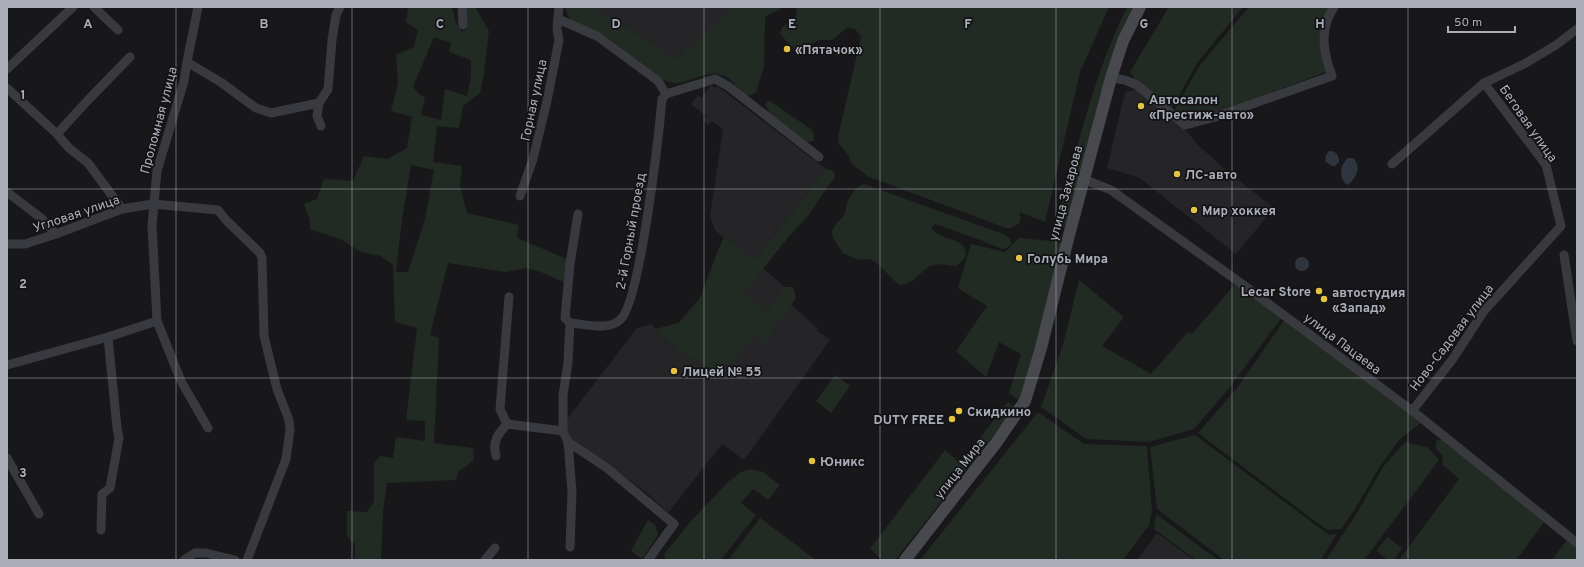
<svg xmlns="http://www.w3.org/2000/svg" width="1584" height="567" font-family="Overpass,sans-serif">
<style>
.built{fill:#252427}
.green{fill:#222a24;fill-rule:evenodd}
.water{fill:#2f353e}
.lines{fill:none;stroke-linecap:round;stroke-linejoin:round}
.minor{stroke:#393a3f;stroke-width:9}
.secondary{stroke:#48484f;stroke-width:12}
.grid{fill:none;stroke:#abaeb9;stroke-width:1;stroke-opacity:0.55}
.poi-dot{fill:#e7c343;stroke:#131315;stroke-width:1.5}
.labels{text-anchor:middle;stroke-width:3.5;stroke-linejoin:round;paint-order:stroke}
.poi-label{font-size:13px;font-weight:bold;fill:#abaeb9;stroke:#131315;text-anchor:start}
.street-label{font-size:13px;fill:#abaeb9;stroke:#131315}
.grid-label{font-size:13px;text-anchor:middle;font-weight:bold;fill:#abaeb9;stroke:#131315;stroke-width:3.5;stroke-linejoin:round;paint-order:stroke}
</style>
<rect width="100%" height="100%" fill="#18181a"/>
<g class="built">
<polygon points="594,7 733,7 676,60"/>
<polygon points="711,85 715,88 717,86 826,169 754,261 785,287 792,305 818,329 817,331 830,340 744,460 722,444 668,513 647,493 611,466 572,441 565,422 636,329 651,324 656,329 678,323 700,298 719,248 724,238 715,230 710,216 723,129 712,121 708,125 703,121 706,116 691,104 698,95 701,98"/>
<polygon points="1137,89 1183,127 1198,145 1228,172 1274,208 1236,254 1138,177 1107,168 1125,92"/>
<polygon points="1157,533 1194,560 1137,560"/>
</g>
<g class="green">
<path d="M408,7H452L456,23L462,32L467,28L465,7H475L489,31L484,74L480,93L463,106L459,128L437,126L433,162L462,166L460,187L467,213L519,225L517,238L567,259L564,282L538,271L526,268L506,272L448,263L430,335L439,338L434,443L473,448L474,460L458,472L456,480L387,483L383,511L381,560H355V545L347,536V511L367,512L374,501V464L380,456L393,458L396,437L425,441V421L406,420L417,328L395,322L393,265L381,256L361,252L342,240L310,229V220L304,204L317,199L324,179L353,181L364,156L387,159L407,148L412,117L391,111L398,83L396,55L414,47L418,30L406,22ZM434,37L451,43L449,52L471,60V77L467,96L445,89L441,120L421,115L425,97L420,95L413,87ZM411,165L434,170L425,219L408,272H396L402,220Z"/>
<path d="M565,7H594L676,59L733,7H782C777,12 768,13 765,18L764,67L756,92C743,104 735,80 725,76C707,68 692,83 675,83C656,83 617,43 599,33C592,29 576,24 571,20C568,17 566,12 565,7Z"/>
<polygon points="796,7 1109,7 1080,72 1045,222 1019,212 1021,218 1018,224 1011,228 1006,228 869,177 852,164 848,155 839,144 838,137 861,37 856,30 848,27 832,40 820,40 815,42 803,51 796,51 780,34 782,27 795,20 797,12"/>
<path d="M1127,7H1135L1065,227L1056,226C1076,154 1093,75 1127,7Z"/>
<polygon points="1169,7 1243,7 1197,63 1171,110 1137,82 1130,72"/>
<path d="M1249,7H1330C1321,36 1317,43 1326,72L1212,114L1184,120L1175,111V109L1200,65Z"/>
<polygon points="770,101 812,130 814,137 813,141 809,142 803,140 771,114 765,105 767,102"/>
<polygon points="826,169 829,169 833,171 835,175 834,179 826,189 808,216 790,235 744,293 768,312 776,297 785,287 793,287 796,298 763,345 758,341 759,331 720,379 691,355 689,357 682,354 656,329 679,323 700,298 719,248 724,237 754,261"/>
<path d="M864,184L1003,234L1010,239L1011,244L1007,248L1002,249L983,241L935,224L931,228C939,241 971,237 965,258L956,266C948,266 941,263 933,265C920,270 914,285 899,285L878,264L870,259L859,260L843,253L833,238L832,233L833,228L844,215L848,200L856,188Z"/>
<polygon points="1019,238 1062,242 1025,392 1021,402 1009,393 1021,354 999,342 986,377 956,351 987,306 958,288 971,244 1005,252"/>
<polygon points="1079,280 1124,317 1102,346 1151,374 1188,332 1192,334 1236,283 1282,317 1230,387 1194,429 1149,442 1086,439 1041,407 1063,345"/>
<polygon points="1285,319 1423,421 1400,439 1380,466 1355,509 1341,529 1327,530 1198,433 1237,388"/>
<polygon points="835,375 850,386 831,413 816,401"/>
<polygon points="1008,402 1015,408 895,560 882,560 870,549 945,450 960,463"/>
<polygon points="1038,412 1084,444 1147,446 1152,511 1149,525 1123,560 920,560"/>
<polygon points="1195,435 1329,535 1337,533 1321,560 1224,560 1157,509 1150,447"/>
<polygon points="1445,439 1545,521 1516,560 1399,560 1459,479 1442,464 1443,456 1436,449 1436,441"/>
<polygon points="1405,442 1427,447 1439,460 1364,560 1326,560 1357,513 1383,467"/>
<polygon points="751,469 763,472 780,485 768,500 753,489 741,503 756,515 721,560 666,560 664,556 665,553 691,521 729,481 741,472"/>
<polygon points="1156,514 1218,560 1196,560 1154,529"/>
<polygon points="760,518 816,560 728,560"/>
<polygon points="648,520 655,525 658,535 642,559 631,551"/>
<polygon points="1387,537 1402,548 1394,560 1388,560 1376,551"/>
<polygon points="1567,540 1577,548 1577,560 1552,560"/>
</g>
<g class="water">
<path d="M1329,151C1335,150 1340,156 1339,162L1335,166H1332L1325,161L1326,155Z"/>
<path d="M1348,158H1353C1362,166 1356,180 1347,185C1338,177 1340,165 1348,158Z"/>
<circle cx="1302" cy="264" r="7"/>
</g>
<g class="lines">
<g class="minor">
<polyline points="94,7 118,30"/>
<polyline points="198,7 187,62 184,81 157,171 152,225 157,321 181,381 208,428"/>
<polyline points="462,7 463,25"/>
<polyline points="558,19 597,36 658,81 666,94"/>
<polyline points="187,62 222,83 256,108 271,113 319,103"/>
<polyline points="7,69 73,7"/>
<path d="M1111,78L1125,80L1137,85L1185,125L1215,117L1332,76C1323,52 1319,30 1334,7"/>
<polyline points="7,88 57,134 69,148 88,163 122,209"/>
<polyline points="666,94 715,79 728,86 819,157"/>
<polyline points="321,126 317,116 319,103 328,89 332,40 336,15 340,7"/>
<polyline points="57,134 89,99 130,57"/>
<polyline points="1392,164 1484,83 1526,63 1556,45 1577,29"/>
<polyline points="1083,179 1111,190 1242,284 1414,412 1577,543"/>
<polyline points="7,192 41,218 56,234"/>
<polyline points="520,196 533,159 547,101 559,40 557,29 559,7"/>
<polyline points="7,244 25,244 56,234 122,209 153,204 218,210 226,220 260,253 262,258 264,336 277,389 289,420 290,430 286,459 247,560"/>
<polyline points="1564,255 1577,341"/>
<path d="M570,323C585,324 608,331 620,320C640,304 659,133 662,99L666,94"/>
<polyline points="7,365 108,337 157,321"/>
<polyline points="1412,411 1452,360 1484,311 1561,226 1546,165 1484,83"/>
<polyline points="507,424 563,431"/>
<polyline points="568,442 607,468 674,524 648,560"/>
<path d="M496,456C492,441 498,434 507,424L500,409L509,297"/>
<polyline points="7,458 39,514"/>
<polyline points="101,530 102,494 110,488 119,438 117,428 108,337"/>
<polyline points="570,547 572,492 568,442 563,431 563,395 568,363 570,323 565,318 570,264 578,214"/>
<polyline points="184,560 195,553 206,553 235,560"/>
<polyline points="485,560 495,548"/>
</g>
<polyline class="secondary" points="905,560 996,443 1025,401 1041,348 1068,239 1111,78 1123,41 1140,7"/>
</g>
<path class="grid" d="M176,7V560M352,7V560M528,7V560M704,7V560M880,7V560M1056,7V560M1232,7V560M1408,7V560M7,189H1577M7,378H1577"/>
<g class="poi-dot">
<circle cx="787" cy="49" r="4"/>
<circle cx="1141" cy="106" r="4"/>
<circle cx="1177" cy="174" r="4"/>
<circle cx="1194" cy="210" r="4"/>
<circle cx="1019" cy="258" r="4"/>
<circle cx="1319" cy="291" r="4"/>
<circle cx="1324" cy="299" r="4"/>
<circle cx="674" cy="371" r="4"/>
<circle cx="959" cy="411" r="4"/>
<circle cx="952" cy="419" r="4"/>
<circle cx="812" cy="461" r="4"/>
</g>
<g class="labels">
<g class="poi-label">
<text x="795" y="54">«Пятачок»</text>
<text x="1149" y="104">Автосалон<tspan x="1149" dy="15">«Престиж-авто»</tspan></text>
<text x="1185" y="179">ЛС-авто</text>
<text x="1202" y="215">Мир хоккея</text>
<text x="1027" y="263">Голубь Мира</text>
<text x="1311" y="296" text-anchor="end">Lecar Store</text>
<text x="1332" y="297">автостудия<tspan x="1332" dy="15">«Запад»</tspan></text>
<text x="682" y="376">Лицей № 55</text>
<text x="967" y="416">Скидкино</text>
<text x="944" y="424" text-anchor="end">DUTY FREE</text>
<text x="820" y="466">Юникс</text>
</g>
<g class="street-label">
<text transform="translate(533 100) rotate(-78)" y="5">Горная улица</text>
<text transform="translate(158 120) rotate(-75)" y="5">Проломная улица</text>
<text transform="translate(1529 123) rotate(55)" y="5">Беговая улица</text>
<text transform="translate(1065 193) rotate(-75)" y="5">улица Захарова</text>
<text transform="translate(76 213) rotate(-19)" y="5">Угловая улица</text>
<text transform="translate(630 231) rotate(-80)" y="5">2-й Горный проезд</text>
<text transform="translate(1451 337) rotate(-53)" y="5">Ново-Садовая улица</text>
<text transform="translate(1343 343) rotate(37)" y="5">улица Пацаева</text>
<text transform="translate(959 468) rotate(-52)" y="5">улица Мира</text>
</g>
</g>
<g class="grid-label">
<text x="88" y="28">A</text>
<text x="264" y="28">B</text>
<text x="440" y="28">C</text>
<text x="616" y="28">D</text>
<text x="792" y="28">E</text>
<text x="968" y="28">F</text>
<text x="1144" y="28">G</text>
<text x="1320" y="28">H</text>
<text x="23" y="99">1</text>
<text x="23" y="288">2</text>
<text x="23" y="477">3</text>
</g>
<rect width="1584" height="567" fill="none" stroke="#abaeb9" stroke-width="16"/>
<path d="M1448 26v6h67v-6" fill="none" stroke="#abaeb9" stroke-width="2"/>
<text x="1454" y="26" font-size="12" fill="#abaeb9" stroke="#131315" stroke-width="3" paint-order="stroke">50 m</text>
</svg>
